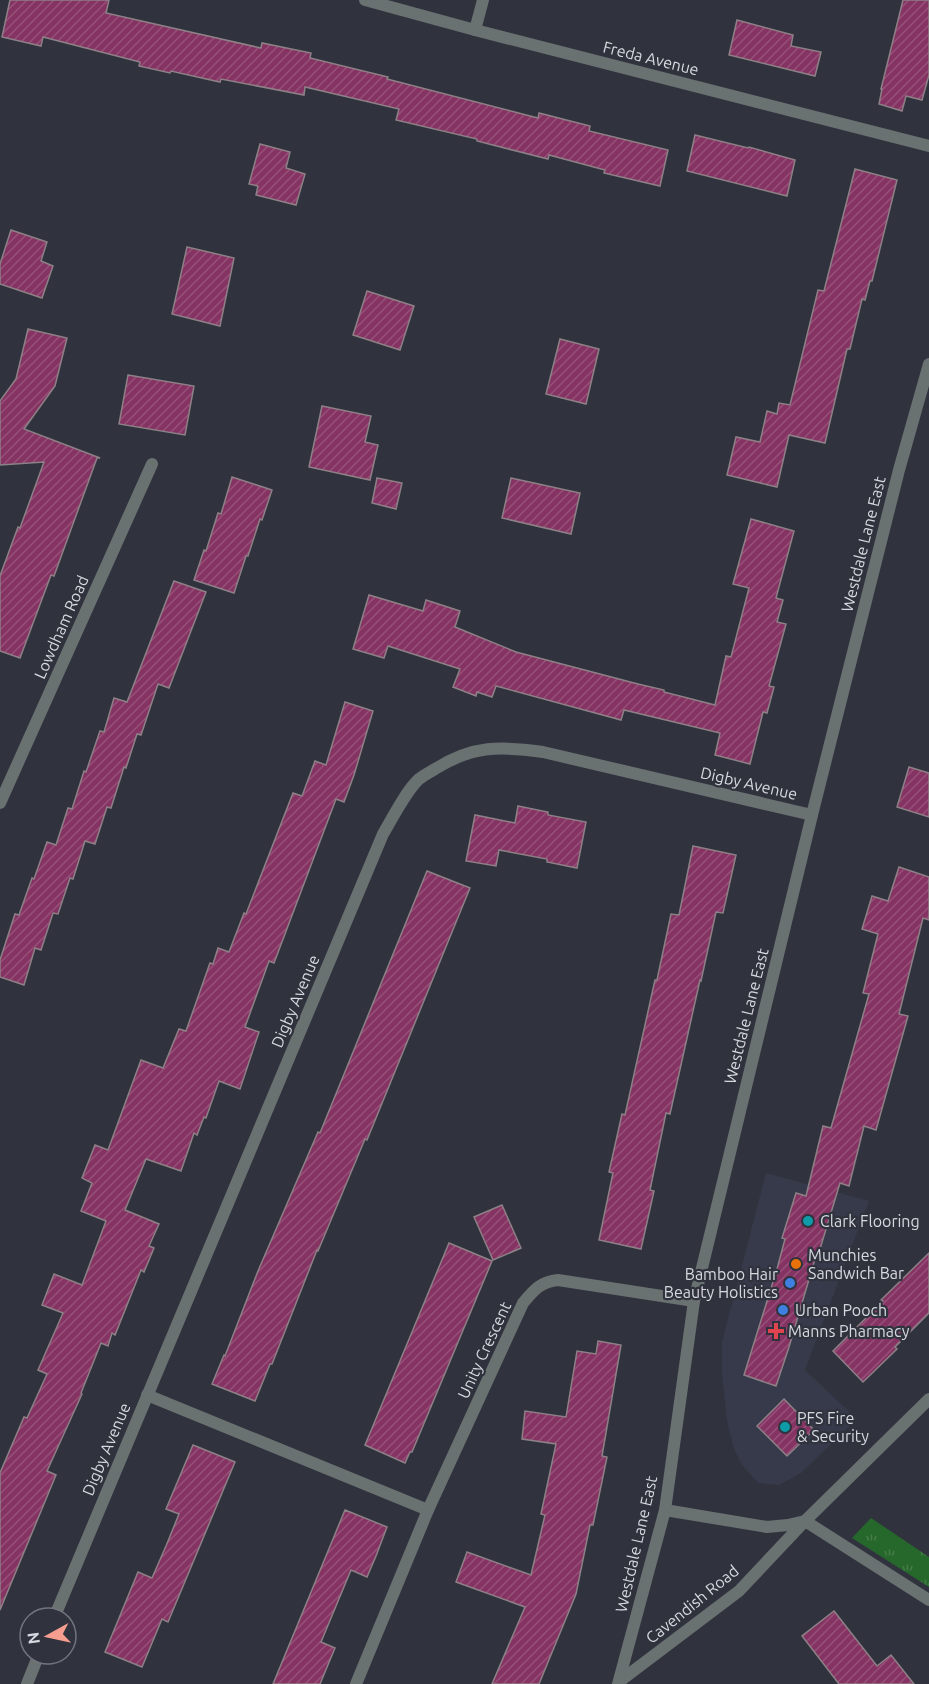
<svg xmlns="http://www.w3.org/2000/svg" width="929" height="1684" font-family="Ubuntu,sans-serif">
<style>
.built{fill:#363a4a}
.grass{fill:url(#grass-tufts)}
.building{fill:url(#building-hatch);stroke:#8d8086;stroke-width:1.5}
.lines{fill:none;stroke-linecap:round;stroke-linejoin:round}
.minor{stroke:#6a7171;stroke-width:12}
.tertiary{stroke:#6a7171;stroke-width:12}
.culture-dot{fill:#0f9aa8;stroke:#30333d;stroke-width:2}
.food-dot{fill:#e8710a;stroke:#30333d;stroke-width:2}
.shop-dot{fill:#3f7fe0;stroke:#30333d;stroke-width:2}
.health-dot{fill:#e0444e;stroke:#30333d;stroke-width:2}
.labels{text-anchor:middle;stroke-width:4.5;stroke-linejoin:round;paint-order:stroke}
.street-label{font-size:16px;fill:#d7d9e0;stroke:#30333d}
.poi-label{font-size:16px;fill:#d7d9e0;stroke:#30333d;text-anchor:start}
</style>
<defs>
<pattern id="grass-tufts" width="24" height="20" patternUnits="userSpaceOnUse" patternTransform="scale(1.5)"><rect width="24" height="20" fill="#26672b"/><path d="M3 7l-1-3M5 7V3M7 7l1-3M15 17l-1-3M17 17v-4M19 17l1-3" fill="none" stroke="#457c49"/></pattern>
<pattern id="building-hatch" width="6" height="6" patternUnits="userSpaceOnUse" patternTransform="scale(1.5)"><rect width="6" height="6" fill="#853363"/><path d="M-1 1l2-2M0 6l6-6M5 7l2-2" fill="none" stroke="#965079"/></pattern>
</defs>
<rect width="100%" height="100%" fill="#30333d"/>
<polygon class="built" points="766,1173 869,1201 805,1370 857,1419 801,1473 779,1485 758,1483 742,1465 734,1449 727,1421 722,1375 722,1342"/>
<polygon class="grass" points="871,1518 929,1557 929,1587 852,1538"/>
<g class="building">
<polygon points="10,0 109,0 106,13 261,48 262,43 311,53 310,58 388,77 387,79 538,118 539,113 590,126 589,131 668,150 660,186 604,173 605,170 549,155 548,159 477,141 477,139 396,120 399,109 305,87 304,95 221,79 220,82 171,71 170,73 139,66 140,62 43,37 41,46 2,37"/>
<polygon points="903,0 929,0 929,75 922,100 906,96 902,111 879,104 882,89 881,89"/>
<polygon points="737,20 793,35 791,46 821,52 815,76 729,55"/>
<polygon points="695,135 748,148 749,147 795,160 787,196 687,171"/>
<polygon points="260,144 290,152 286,168 305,174 296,205 256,195 258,186 249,184"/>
<polygon points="855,169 897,180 872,281 870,281 865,300 862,299 850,349 847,349 825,443 789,435 777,487 727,475 736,437 760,442 767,411 777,414 779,403 790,405 818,290 824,291"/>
<polygon points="11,230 47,242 41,261 53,266 42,298 0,284 0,264"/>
<polygon points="187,247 234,258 220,326 172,314"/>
<polygon points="367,291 414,306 400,350 353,335"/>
<polygon points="28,329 67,338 55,386 24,429 100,458 97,458 54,576 51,575 20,658 0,651 0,576 18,527 20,528 44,462 0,465 0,401 16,379"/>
<polygon points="560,339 599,349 586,404 546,394"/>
<polygon points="128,375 194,386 185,435 119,424"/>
<polygon points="322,406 371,416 365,442 378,445 370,480 309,467"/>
<polygon points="232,477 272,490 262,520 260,519 248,556 246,556 234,593 194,580 204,550 206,551 218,513 221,514"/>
<polygon points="377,478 402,483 396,509 372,503"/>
<polygon points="511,478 580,493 571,534 502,518"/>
<polygon points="751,519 794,531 776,598 783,600 777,622 786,624 769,686 774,687 767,713 763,712 750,764 715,755 720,733 624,710 621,720 496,686 492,697 477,692 476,696 453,687 460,669 388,646 384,658 353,649 369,595 423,611 426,600 460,611 455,627 516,652 638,684 664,690 664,692 715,705 726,656 731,657 749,588 733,584"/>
<polygon points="174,581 206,592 169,688 158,684 141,735 137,734 126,768 124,767 111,808 107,807 95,844 85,841 73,879 70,878 58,914 53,913 41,950 35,948 24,985 0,977 0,960 15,914 19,915 32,878 34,879 47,842 56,845 68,808 72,809 84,771 86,772 100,731 104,732 114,698 127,702"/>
<polygon points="345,702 373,711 354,775 344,802 336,799 274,963 269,961 245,1027 259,1032 240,1089 219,1081 206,1118 204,1117 197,1135 194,1133 181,1171 146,1159 125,1210 159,1224 149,1246 154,1248 144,1272 141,1270 115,1335 112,1333 108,1346 101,1343 81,1393 82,1394 47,1471 56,1475 0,1610 0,1473 24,1417 27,1418 47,1374 38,1370 63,1313 42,1305 54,1274 82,1285 106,1221 81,1211 92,1183 82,1178 95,1145 108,1150 141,1060 163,1068 179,1029 186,1031 210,963 213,964 218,948 229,952 244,913 246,914 293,793 302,796 315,761 326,765"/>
<polygon points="909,767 929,773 929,817 897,807"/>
<polygon points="518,806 548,812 548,815 586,822 577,868 547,862 547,859 499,850 496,866 466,861 475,815 515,823"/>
<polygon points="693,846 736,855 723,913 716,912 701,981 700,980 670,1114 666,1113 650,1190 654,1191 641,1249 599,1240 613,1173 609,1172 622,1114 625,1115 655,980 657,980 671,914 679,915"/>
<polygon points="899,867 929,877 929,920 923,918 899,1014 908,1016 876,1130 864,1126 849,1186 840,1183 820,1249 818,1249 789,1347 776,1386 744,1375 777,1269 785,1239 782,1238 796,1193 806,1196 823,1126 831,1128 869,994 863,993 878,934 862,929 872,896 888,901"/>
<polygon points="427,871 470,888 367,1140 365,1139 318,1251 317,1250 272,1364 270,1364 255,1401 212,1384 224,1355 225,1356 258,1271 318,1132 320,1133"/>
<polygon points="502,1205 521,1248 493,1260 474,1217"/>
<polygon points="449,1243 492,1261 412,1452 410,1452 405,1463 365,1445"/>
<polygon points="929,1253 929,1313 895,1347 897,1349 863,1382 833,1351 883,1301 881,1300"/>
<polygon points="598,1341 621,1345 602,1456 607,1457 593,1525 590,1525 576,1594 539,1684 492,1684 525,1607 456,1582 467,1552 531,1575 545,1515 541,1514 556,1444 522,1439 525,1411 566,1417 577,1351 596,1354"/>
<polygon points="784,1399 814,1430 787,1456 757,1426"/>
<polygon points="193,1445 235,1462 168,1622 162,1619 142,1667 105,1652 138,1572 152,1578 166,1546 179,1514 166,1509"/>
<polygon points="345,1510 387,1527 376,1556 367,1577 351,1570 321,1642 335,1648 320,1684 273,1684"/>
<polygon points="834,1611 877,1666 891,1655 914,1684 839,1684 802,1636"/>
</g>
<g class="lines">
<g class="minor">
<polyline points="365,0 475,30 929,146"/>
<polyline points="475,30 483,0"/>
<polyline points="0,803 152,464"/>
<polyline points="147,1395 428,1510"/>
<polyline points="805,1521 929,1600"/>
<path d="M54,1618L383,834C393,817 406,791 419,779C424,775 430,772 435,769C473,745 501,746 543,752L812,815"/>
<polyline points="27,1684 39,1654"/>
<path d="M356,1684L428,1510L523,1303C534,1290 540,1282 558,1280L694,1301"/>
</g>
<g class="tertiary">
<polyline points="665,1510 767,1527 788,1525 805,1521"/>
<polyline points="620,1681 739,1591 805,1521 929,1399"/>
<polyline points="618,1684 665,1510 694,1301 812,815 899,470 929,364"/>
</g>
</g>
<g class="culture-dot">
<circle cx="808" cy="1221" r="6"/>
<circle cx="785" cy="1427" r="6"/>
</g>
<circle class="food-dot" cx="796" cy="1264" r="6"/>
<g class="shop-dot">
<circle cx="790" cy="1283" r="6"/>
<circle cx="783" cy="1310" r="6"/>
</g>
<path class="health-dot" d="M773 1322h6v6h6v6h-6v6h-6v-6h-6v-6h6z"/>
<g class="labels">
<g class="street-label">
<text transform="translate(651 58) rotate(14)" y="6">Freda Avenue</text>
<text transform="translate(863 544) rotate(-76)" y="6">Westdale Lane East</text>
<text transform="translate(61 627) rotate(-66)" y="6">Lowdham Road</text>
<text transform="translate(749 783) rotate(13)" y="6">Digby Avenue</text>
<text transform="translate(295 1001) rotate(-67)" y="6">Digby Avenue</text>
<text transform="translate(746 1016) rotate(-76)" y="6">Westdale Lane East</text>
<text transform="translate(484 1350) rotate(-65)" y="6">Unity Crescent</text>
<text transform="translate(106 1449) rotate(-67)" y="6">Digby Avenue</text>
<text transform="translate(636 1544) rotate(-77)" y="6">Westdale Lane East</text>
<text transform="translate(692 1604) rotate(-39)" y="6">Cavendish Road</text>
</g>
<g class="poi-label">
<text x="820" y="1227">Clark Flooring</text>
<text x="808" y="1261">Munchies<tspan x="808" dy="18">Sandwich Bar</tspan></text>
<text x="778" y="1280" text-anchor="end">Bamboo Hair<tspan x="778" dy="18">Beauty Holistics</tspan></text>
<text x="795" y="1316">Urban Pooch</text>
<text x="788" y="1337">Manns Pharmacy</text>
<text x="797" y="1424">PFS Fire<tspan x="797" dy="18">&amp; Security</tspan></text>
</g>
</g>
<g transform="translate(48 1636) rotate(262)"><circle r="28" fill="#30333d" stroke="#73757e" stroke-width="1.5"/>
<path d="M0-4.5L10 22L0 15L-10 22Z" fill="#f59d8f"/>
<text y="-9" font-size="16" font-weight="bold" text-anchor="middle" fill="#d7d9e0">N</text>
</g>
</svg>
